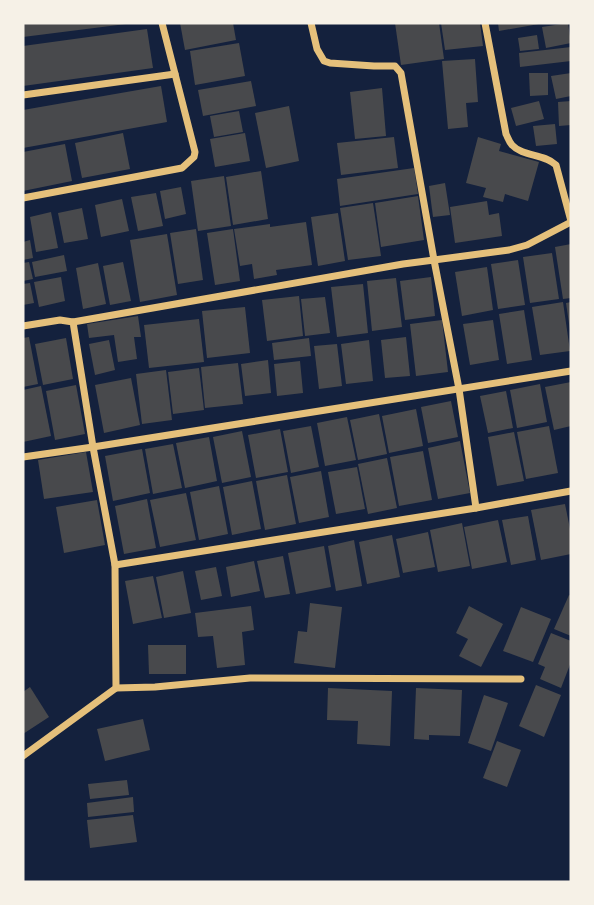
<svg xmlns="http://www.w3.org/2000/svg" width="594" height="905" font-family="Montserrat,sans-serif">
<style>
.building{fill:#48494c}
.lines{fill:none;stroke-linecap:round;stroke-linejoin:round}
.minor{stroke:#e5c07b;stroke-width:7}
</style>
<rect width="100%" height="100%" fill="#14213d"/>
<g class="building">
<polygon points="23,23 126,23 126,24 23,37"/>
<polygon points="180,23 233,23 236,40 185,50"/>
<polygon points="395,23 439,23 444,59 401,65"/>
<polygon points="441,23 480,23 483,46 445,50"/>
<polygon points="498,23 539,23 539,24 499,31"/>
<polygon points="568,23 571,43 546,48 542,27"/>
<polygon points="147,29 153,68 23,86 23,46"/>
<polygon points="537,35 539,49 520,51 518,38"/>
<polygon points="239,43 245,76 195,85 190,51"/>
<polygon points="571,47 571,61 520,67 519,53"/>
<polygon points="475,59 478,102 466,103 468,127 448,129 442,61"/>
<polygon points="529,73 548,73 548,95 530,96"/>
<polygon points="571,73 571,96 556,99 551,76"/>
<polygon points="251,81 256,106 203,116 198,90"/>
<polygon points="161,86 167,122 23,148 23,110"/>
<polygon points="382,88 386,136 355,139 350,92"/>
<polygon points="539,101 544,119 516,126 511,108"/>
<polygon points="571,101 571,125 559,126 558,102"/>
<polygon points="289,106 299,161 266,168 255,113"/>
<polygon points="239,111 243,132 214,137 210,116"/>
<polygon points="555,124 557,144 536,146 533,126"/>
<polygon points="123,133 130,169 82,178 75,143"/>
<polygon points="245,133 250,161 215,167 210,139"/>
<polygon points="394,137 398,168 341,175 337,143"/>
<polygon points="478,137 501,144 499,151 539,162 528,201 505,194 503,202 483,197 486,188 466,183"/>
<polygon points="65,144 72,181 23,191 23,152"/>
<polygon points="414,168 418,194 340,206 337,179"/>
<polygon points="261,171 268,219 233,225 226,177"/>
<polygon points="224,176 231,226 198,231 191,181"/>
<polygon points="445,183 450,215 433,217 429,186"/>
<polygon points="181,187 186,214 165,219 160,191"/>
<polygon points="156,193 163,226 138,231 131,197"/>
<polygon points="418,196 424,240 381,247 375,203"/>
<polygon points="122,199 129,231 101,237 95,205"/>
<polygon points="487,201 489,215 499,213 502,236 455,243 450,207"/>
<polygon points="373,203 381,256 348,260 340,208"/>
<polygon points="82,208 88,239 64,243 58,213"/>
<polygon points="51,212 58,248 36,252 30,217"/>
<polygon points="338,213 345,261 318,266 311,217"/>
<polygon points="306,222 312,265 276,270 277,275 254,279 252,264 240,266 234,229 270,224 270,227"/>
<polygon points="196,229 203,280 178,284 170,233"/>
<polygon points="233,229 240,281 215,285 207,233"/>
<polygon points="167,234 177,295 140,302 130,240"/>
<polygon points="30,240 33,258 23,260 23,242"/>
<polygon points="571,244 571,298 563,299 555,247"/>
<polygon points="552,253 559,299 530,303 523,257"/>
<polygon points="64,255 67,271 35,277 32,262"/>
<polygon points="518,260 525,305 498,309 491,264"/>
<polygon points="29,262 33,279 23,281 23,263"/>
<polygon points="123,262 131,301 110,305 103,266"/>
<polygon points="98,263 106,304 83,309 76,268"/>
<polygon points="487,267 493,310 462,316 455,272"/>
<polygon points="61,277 65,301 39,307 34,282"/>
<polygon points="431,277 435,316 405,320 400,281"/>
<polygon points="396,278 402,327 372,331 367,281"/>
<polygon points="30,283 34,303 23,305 23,284"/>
<polygon points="363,284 368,333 337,337 331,287"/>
<polygon points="299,296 303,336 267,341 262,300"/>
<polygon points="325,297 330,333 305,336 301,299"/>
<polygon points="563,302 570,351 540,355 532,307"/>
<polygon points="571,302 571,330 570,330 566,303"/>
<polygon points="245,307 250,353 207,358 202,311"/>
<polygon points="524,310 532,360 507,364 499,314"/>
<polygon points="138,316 141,337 134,337 137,359 118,362 114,335 89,338 87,324"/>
<polygon points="199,319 204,362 149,368 144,325"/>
<polygon points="442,320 448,372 416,376 410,324"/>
<polygon points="493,320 499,360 470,365 463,324"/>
<polygon points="29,337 38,384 23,387 23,338"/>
<polygon points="406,337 410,376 385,378 381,340"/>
<polygon points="66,338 73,379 43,385 35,344"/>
<polygon points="309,338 311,356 274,360 272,343"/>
<polygon points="109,340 115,370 95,375 89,344"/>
<polygon points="369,340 373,381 346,384 341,344"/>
<polygon points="337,344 342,386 319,389 314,346"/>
<polygon points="268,360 271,393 245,396 241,364"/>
<polygon points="300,361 303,393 277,396 274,364"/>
<polygon points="238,363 243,404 205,408 201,367"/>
<polygon points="199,368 204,410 173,414 168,372"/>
<polygon points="166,370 172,420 142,424 136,374"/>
<polygon points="131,378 140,425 104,433 95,385"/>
<polygon points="571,382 571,426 554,430 545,387"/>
<polygon points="540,384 547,422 517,428 510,390"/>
<polygon points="76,385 85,434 55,440 46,391"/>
<polygon points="41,386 51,436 23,442 23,390"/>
<polygon points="506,391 513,428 488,433 480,396"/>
<polygon points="451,401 458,437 428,443 421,407"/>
<polygon points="416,409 423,446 389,453 382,416"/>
<polygon points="379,414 387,454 358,460 350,420"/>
<polygon points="347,417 356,460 325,466 317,423"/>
<polygon points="311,426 319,467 291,473 283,431"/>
<polygon points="549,426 558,473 526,479 517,432"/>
<polygon points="280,429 288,472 256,478 248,435"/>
<polygon points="242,431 251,477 222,483 213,437"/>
<polygon points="514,432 524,481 497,486 488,437"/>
<polygon points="209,437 217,481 185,488 176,443"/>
<polygon points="460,441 470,493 438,499 428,448"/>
<polygon points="173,444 182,488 153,494 145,449"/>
<polygon points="142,449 150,493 113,501 105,456"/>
<polygon points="423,451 432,500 399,506 390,457"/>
<polygon points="86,452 93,492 44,499 38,460"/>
<polygon points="387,458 397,508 368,514 358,464"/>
<polygon points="357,467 365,509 336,514 328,472"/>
<polygon points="321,471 329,517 299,523 290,477"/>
<polygon points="287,475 296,524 265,530 256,481"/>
<polygon points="252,481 261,529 232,535 223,487"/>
<polygon points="219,486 228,534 199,540 190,492"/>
<polygon points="186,493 196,540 160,547 150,500"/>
<polygon points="147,499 156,548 124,554 115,506"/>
<polygon points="97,500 105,545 64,553 56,507"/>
<polygon points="565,504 571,534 571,554 541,560 531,510"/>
<polygon points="528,516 536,560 511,565 502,520"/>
<polygon points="498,520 507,562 472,569 464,527"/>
<polygon points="462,523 470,566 438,572 430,530"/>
<polygon points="428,532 435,567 403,573 396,539"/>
<polygon points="392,535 400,577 367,584 359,542"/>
<polygon points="354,540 362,586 336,591 328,546"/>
<polygon points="324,546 331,587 296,594 288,553"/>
<polygon points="283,556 290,594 265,598 257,561"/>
<polygon points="254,561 260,591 231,597 226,567"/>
<polygon points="216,567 222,596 201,600 195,571"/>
<polygon points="183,571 191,613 164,618 156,577"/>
<polygon points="153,576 162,618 133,624 125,581"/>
<polygon points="569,595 571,596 571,636 554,629"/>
<polygon points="310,603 342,607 335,668 294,663 298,631 307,632"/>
<polygon points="251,606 254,630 242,632 245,665 217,668 213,636 198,637 195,613"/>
<polygon points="469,606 503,624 481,667 459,656 468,639 456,633"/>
<polygon points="521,607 551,619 533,662 503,651"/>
<polygon points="551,633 571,641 571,662 561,688 540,679 545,667 538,664"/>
<polygon points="148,645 186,645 186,674 149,674"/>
<polygon points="536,685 561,695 544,737 519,726"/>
<polygon points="30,687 49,717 23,734 23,692"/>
<polygon points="328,688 392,691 390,746 357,744 358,721 327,720"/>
<polygon points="416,688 462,690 460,736 429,735 429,740 414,739"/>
<polygon points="484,695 508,703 491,751 468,743"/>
<polygon points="143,719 150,750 105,761 97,729"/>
<polygon points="497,741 521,750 507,787 483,778"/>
<polygon points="127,780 129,795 90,799 88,784"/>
<polygon points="133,797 134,812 88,817 87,803"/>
<polygon points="133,815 137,842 90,848 87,820"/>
</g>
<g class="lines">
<g class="minor">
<polyline points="311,23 317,49 324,61 330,63 374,66 395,66 401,73 434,260 509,250 527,245 571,222"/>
<path d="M485,23L506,134C508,138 509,142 512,145C523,157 543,153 556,165L571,221"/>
<polyline points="23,95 175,74"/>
<polyline points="23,198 182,168 194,157 195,152 162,23"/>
<polyline points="73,322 403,264 434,260 459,389 476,508 115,565"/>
<polyline points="23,326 60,320 73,322 93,447 115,565 116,688 23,756"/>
<polyline points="23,457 93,447 571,371"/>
<polyline points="476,508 571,491"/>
<polyline points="116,688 155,687 250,678 521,679"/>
</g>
</g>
<rect width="594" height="905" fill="none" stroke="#f6f1e7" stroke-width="49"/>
</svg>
